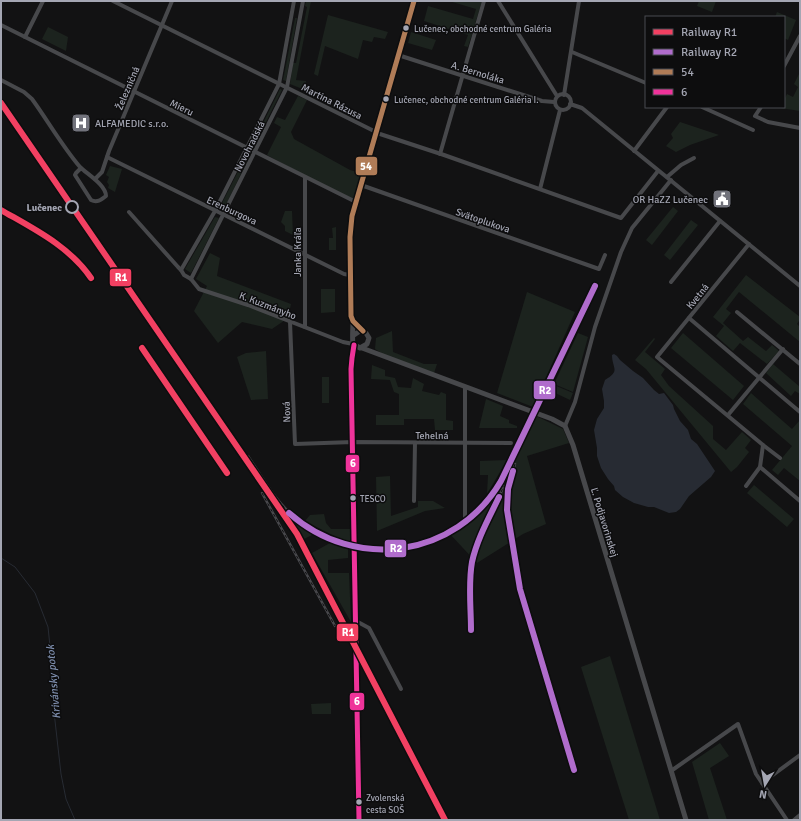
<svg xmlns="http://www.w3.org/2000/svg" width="801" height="821" font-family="Signika,sans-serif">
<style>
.green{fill:#1c231e}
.water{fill:#272b33}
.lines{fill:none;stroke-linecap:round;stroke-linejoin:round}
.stream{stroke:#272b33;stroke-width:1}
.minor{stroke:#47484b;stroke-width:4}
.tertiary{stroke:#47484b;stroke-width:5}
.rail-casing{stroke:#48484c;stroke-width:2.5}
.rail{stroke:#0d0d0e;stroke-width:1;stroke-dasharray:3;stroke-linecap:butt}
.bus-1-casing{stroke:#0d0d0e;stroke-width:8}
.bus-2-casing{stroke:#0d0d0e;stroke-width:8}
.bus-1{stroke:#b07c57;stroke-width:5}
.bus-2{stroke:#ef339a;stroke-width:5}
.rail-1-casing{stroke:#0d0d0e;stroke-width:9}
.rail-2-casing{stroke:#0d0d0e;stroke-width:9}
.rail-1{stroke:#f24062;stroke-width:6}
.rail-2{stroke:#b06ccc;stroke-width:6}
.bus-dot{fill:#a4a6b3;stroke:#0d0d0e;stroke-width:1.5}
.stop-dot{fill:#0d0d0e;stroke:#a4a6b3;stroke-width:2}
.labels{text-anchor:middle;stroke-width:3;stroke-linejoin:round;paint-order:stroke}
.bus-label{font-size:9px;fill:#a4a6b3;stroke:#0d0d0e;text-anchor:start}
.street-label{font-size:10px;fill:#a4a6b3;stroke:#0d0d0e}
.poi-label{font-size:10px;fill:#a4a6b3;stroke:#0d0d0e;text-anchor:start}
.stop-label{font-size:10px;font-weight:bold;fill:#a4a6b3;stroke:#0d0d0e;text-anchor:end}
.water-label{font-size:11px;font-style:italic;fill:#7d8dac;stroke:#0d0d0e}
.line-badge{stroke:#0d0d0e;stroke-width:1.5}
.badge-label{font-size:11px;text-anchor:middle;font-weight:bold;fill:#fff}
</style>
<rect width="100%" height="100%" fill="#121213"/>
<g class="green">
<polygon points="306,1 311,1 296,80 306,81 305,90 290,84 293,63 296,63 307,7 305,6"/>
<polygon points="449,1 482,1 468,47 464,46 468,35 424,21 428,6 473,19 476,9"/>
<polygon points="699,1 716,1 712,12 697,6"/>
<polygon points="777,12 796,20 788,40 784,38 784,17 775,17"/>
<polygon points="328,15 388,32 385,39 374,37 372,42 363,40 358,59 325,46 318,76 314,74"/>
<polygon points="295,18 297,18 286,81 283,80"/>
<polygon points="48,27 68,37 66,51 42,39"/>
<polygon points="411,32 436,40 432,50 408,43"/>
<polygon points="800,72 800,111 780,108 784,107 784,100 787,94 793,97 798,87 794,84"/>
<polygon points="280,89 282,90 254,146 252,145"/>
<polygon points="298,96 307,100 291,132 294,139 350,170 361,173 353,202 267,155 281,127 274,123 277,117 285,120"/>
<polygon points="680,122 719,135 690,145 676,152 666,146 673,138 671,134"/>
<polygon points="247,154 250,155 224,209 220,207"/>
<polygon points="110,166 122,169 115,192 108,188 109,185 107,182 109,177 106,175"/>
<polygon points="673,207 678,211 652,245 646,240"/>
<polygon points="285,211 292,211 293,235 285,231 285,226 281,222"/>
<polygon points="215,217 219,218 191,273 185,269"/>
<polygon points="691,220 698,225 670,260 664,255"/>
<polygon points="336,227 336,250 329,250 329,238 333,238 332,228"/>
<polygon points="210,253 220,258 217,276 291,304 288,318 272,329 242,322 218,343 194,311 207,286 196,279"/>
<polygon points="746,275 800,317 800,319 797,324 800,327 800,342 739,292 726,309 731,313 723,323 743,341 748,337 766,351 772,345 779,351 767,364 740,343 733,351 716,336 724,326 713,317"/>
<polygon points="321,289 335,289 335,312 321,313"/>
<polygon points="527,292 575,312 533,407 497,393"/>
<polygon points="392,331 393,352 424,364 437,364 434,373 383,354 375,349 376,338"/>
<polygon points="578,333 588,337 573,392 554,384"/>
<polygon points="683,333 744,386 733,400 671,348"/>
<polygon points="654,338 655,339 645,352 665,369 661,375 669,386 713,426 713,439 726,450 742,432 751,440 745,448 749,452 737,467 731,472 646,369 635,360"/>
<polygon points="266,351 268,399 251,400 237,357 246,353"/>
<polygon points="773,364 800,387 800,394 795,391 791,396 766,373"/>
<polygon points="372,365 385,370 385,376 395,378 398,387 411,388 413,378 424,384 422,391 439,395 441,392 446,394 446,420 453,421 453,430 435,430 434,419 404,419 404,425 376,425 376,415 399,415 399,394 394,392 390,380 371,379"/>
<rect x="322" y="377" width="7" height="26"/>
<polygon points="554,385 573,393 570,400 551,391"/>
<polygon points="751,393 792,429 800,420 800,481 784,468 778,475 772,470 792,446 743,404"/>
<polygon points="486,399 503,406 500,416 509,420 509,423 517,426 517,428 479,428"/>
<polygon points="536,416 563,429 569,443 527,456 546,524 523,534 477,563 448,532 472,517 486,504 500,487"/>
<polygon points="507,460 487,494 488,475 480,475 480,461"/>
<polygon points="390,476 391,516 418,507 418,501 433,501 445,508 425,511 377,531 376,477"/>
<polygon points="754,485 794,519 787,527 747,493"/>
<polygon points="324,514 326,523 331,529 351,529 351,542 340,539 305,521 310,515"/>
<polygon points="289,518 313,534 314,534 302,540"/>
<polygon points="330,543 348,548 348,558 328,560 328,573 349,573 351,622 312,553"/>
<polygon points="610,656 660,820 629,820 581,667"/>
<polygon points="331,703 331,714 312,714 311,704"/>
<polygon points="720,743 729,756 710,768 727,820 709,820 692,762"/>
</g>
<path class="water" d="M614,354L617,356L620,360L633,371L643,378L654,390L659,394L664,393L673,405L674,409L680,421L688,430L691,439L697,444L715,471L711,477L689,496L680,509L676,512L669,513L654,507H648L634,503L623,497L615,490L614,486L608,479L601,468L597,456V448L594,430L597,419L604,408V401L602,389L605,380C621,371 612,368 612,355Z"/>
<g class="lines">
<polyline class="stream" points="1,558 15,567 35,593 48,627 51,656 53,703 61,774 66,799 75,820"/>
<g class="minor">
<polyline points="113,1 380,134 444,155 621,218 658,171"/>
<polyline points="498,1 557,96"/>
<polyline points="1,25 356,202"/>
<polyline points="25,37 43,1"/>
<polyline points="572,52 646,83"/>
<polyline points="398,55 542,101 554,102"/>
<polyline points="784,66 800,36"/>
<path d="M1,80L24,92L32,99C48,121 62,146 80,167C87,174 106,185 106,196C101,200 97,203 91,200L75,175L76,173L81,168"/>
<circle cx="563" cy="102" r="8"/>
<polyline points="564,95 579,1"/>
<polyline points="570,104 582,108 800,286"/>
<polyline points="702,107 753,130"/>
<polyline points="761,107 755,116 768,122 800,128"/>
<polyline points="634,151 667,107"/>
<polyline points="440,154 484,1"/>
<polyline points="107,157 344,274 350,275"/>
<polyline points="667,177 681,165 694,158"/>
<polyline points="95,179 102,172 109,151 172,1"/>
<polyline points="361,185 599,269 605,255"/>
<polyline points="540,189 560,110"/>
<polyline points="129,212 178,267 181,270 184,275 191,279 199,289 248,305 343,342 353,344"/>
<polyline points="181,270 215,211 279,84 294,1"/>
<polyline points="191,279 287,87 303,1"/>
<polyline points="671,282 720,221"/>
<polyline points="737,312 800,364"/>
<polyline points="689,318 800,412"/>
<polyline points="290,322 295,444 353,442 511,443"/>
<polyline points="305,327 305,177"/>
<polyline points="728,415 783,349"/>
<polyline points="565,426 575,402 595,327 621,252 632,228 671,180"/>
<polyline points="763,445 780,458"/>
<polyline points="760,467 800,501"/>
<polyline points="746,486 760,467 763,445 657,357 749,244"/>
<polyline points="414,501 415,443"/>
<polyline points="465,517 465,387"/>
<polyline points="356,621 369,628 401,689"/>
<polyline points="671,771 738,724 756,774 787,820"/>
<polyline points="762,783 800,755"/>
<polyline points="794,820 800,815"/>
</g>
<g class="tertiary">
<path d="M353,321C353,327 352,339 353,344L360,348L367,344L369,338L366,333L360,331L354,335"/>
<polyline points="363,331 353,321 351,316 350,237 352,216 414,1"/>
<polyline points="354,345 352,358 351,369 359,820"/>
<polyline points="362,348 552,419 565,426 573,445 686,820"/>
</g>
<g class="rail-casing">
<g id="rail">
<path d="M1,210C34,229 69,246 91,278"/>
<polyline points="142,348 227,473"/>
<path d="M248,456C262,477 275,500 294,517C359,572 451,556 498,487L595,286"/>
<polyline points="515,464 509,485 507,506 508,521 520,589 574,770"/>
<polyline points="262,493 335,626"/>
<path d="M471,630C471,608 468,584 472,563C478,536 492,511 504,486"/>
</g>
</g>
<use href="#rail" class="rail"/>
<g class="bus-1-casing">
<polyline id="bus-1" points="363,331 353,321 351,316 350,237 352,216 414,1"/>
</g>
<g class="bus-2-casing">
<polyline id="bus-2" points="354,345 352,358 351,369 359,820"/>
</g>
<use href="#bus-1" class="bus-1"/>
<use href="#bus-2" class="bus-2"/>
<g class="rail-1-casing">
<g id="rail-1">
<polyline points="1,103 297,534 445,820"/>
<path d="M1,210C34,229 69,246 91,278"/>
<polyline points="142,348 227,473"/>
</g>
</g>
<g class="rail-2-casing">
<g id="rail-2">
<polyline points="513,471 508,489 507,510 520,589 574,770"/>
<path d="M289,513C355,572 456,558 501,481L595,286"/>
<path d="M471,630C471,608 468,584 472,562C477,539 489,518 499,497"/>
</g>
</g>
<use href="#rail-1" class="rail-1"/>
<use href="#rail-2" class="rail-2"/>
</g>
<defs>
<g id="hospital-square" transform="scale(1)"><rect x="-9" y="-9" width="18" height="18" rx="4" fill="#71727b" stroke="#0d0d0e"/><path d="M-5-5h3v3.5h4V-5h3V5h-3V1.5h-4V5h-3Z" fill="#fff"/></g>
<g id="civic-square" transform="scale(1)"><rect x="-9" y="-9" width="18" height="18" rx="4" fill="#71727b" stroke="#0d0d0e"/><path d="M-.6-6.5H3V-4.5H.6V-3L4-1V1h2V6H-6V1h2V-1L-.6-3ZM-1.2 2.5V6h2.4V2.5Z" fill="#fff"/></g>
</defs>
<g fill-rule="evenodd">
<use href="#hospital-square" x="81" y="123"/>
<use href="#civic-square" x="722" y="199"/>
</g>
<g class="bus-dot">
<circle cx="406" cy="28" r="3.5"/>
<circle cx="386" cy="99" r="3.5"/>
<circle cx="353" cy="498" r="3.5"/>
<circle cx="359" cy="802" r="3.5"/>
</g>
<circle class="stop-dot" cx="72" cy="207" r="6"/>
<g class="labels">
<g class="bus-label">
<text x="414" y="32">Lučenec, obchodné centrum Galéria</text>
<text x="394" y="103">Lučenec, obchodné centrum Galéria I.</text>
<text x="360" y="502">TESCO</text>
<text x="366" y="801">Zvolenská<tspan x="366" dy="12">cesta SOŠ</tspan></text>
</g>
<g class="street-label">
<text transform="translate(478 72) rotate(17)" y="4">A. Bernoláka</text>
<text transform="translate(127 88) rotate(-67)" y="4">Železničná</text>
<text transform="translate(332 101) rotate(27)" y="4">Martina Rázusa</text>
<text transform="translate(182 107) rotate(26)" y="4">Mieru</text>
<text transform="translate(249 146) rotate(-63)" y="4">Novohradská</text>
<text transform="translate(232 210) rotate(25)" y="4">Erenburgova</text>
<text transform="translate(483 220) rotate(19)" y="4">Svätoplukova</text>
<text transform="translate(297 252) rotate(-90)" y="4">Janka Kráľa</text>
<text transform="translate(697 296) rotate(-51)" y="4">Kvetná</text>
<text transform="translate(268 305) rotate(21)" y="4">K. Kuzmányho</text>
<text transform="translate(286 412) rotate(-92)" y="4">Nová</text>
<text x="432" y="439">Tehelná</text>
<text transform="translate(605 522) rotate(73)" y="4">Ľ. Podjavorinskej</text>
</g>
<g class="poi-label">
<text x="95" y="127">ALFAMEDIC s.r.o.</text>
<text x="708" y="203" text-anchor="end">OR HaZZ Lučenec</text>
</g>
<g class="stop-label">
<text x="62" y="211">Lučenec</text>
</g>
<g class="water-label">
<text transform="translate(53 682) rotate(-95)" y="4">Krivánsky potok</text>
</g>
</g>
<g class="line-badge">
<rect x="355" y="156" width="23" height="20" rx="4" fill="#b07c57"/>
<rect x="109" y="268" width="23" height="19" rx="4" fill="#f24062"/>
<rect x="533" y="380" width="23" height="20" rx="4" fill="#b06ccc"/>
<rect x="345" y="454" width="15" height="19" rx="4" fill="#ef339a"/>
<rect x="384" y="539" width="23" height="19" rx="4" fill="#b06ccc"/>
<rect x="336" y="623" width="23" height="19" rx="4" fill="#f24062"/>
<rect x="349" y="692" width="16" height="19" rx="4" fill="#ef339a"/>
</g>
<g class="badge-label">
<text x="366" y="170">54</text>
<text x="121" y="281">R1</text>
<text x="545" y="394">R2</text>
<text x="353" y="467">6</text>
<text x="396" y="552">R2</text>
<text x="348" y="636">R1</text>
<text x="357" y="705">6</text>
</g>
<rect width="801" height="821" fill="none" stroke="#a4a6b3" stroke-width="4"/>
<rect x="645" y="16" width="140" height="92" fill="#0d0d0e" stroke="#494a50"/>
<rect x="653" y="29" width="20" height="6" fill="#f24062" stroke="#494a50"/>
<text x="681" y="36" font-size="12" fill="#a4a6b3">Railway R1</text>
<rect x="653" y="49" width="20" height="6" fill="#b06ccc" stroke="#494a50"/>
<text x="681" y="56" font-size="12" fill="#a4a6b3">Railway R2</text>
<rect x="653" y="69" width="20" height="6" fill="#b07c57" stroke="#494a50"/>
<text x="681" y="76" font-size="12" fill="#a4a6b3">54</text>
<rect x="653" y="89" width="20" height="6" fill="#ef339a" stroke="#494a50"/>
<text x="681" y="96" font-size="12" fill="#a4a6b3">6</text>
<g transform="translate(765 785) rotate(191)" stroke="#0d0d0e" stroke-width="3" paint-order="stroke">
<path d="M0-3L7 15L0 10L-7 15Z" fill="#a4a6b3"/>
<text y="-6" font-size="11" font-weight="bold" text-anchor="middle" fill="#a4a6b3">N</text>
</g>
</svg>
